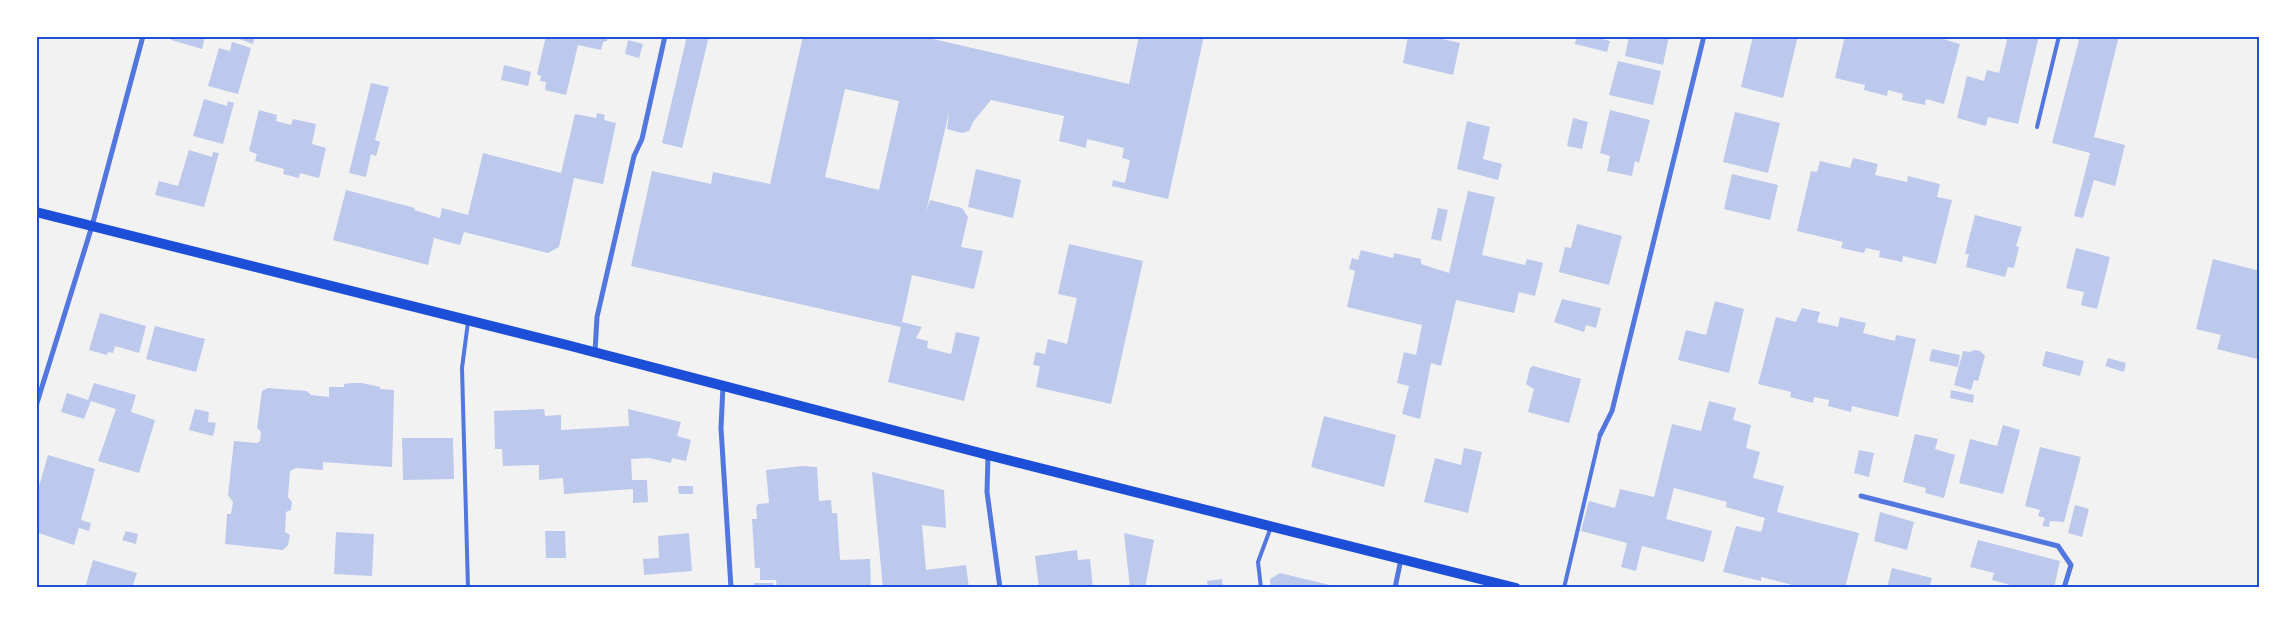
<svg xmlns="http://www.w3.org/2000/svg" width="2296" height="624" font-family="'Libre Baskerville',serif">
<style>
.building{fill:#bdc9ec;fill-rule:evenodd}
.lines{fill:none;stroke-linecap:round;stroke-linejoin:round}
.service{stroke:#5277de;stroke-width:4}
.minor{stroke:#5277de;stroke-width:5}
.secondary{stroke:#1d4ed8;stroke-width:10}
.neatline{fill:none;stroke:#1d4ed8;stroke-width:2}
</style>
<rect width="100%" height="100%" fill="#f2f2f2"/>
<g class="building">
<polygon points="172,36 205,36 202,49 171,40"/>
<polygon points="231,36 255,36 253,44"/>
<polygon points="546,36 608,36 607,41 603,42 601,50 578,45 566,95 545,90 546,82 540,81 541,76 537,74"/>
<polygon points="687,36 709,36 682,148 662,143"/>
<path d="M803,36H920L1129,84L1139,36H1204L1168,199L1112,186L1113,180L1125,183L1130,160L1122,158L1124,148L1087,139L1086,148L1059,141L1064,116L991,100L973,122L969,131L962,133L947,129L949,112L926,212L930,200L962,208L968,217L961,247L983,251L974,289L912,275L902,322L922,327L916,338L928,341L927,348L951,354L956,332L980,337L964,401L888,382L901,327L631,266L652,171L711,184L713,172L770,184ZM845,89L899,101L879,190L825,177Z"/>
<polygon points="1408,36 1430,36 1460,43 1453,75 1403,63"/>
<polygon points="1577,36 1590,36 1610,41 1607,52 1575,44"/>
<polygon points="1629,36 1669,36 1663,65 1625,56"/>
<polygon points="1753,36 1798,36 1783,98 1741,87"/>
<polygon points="1845,36 1933,36 1960,44 1944,104 1926,99 1925,105 1902,100 1903,94 1888,90 1887,96 1864,90 1865,85 1835,78"/>
<polygon points="2008,36 2039,36 2018,124 1988,117 1986,126 1957,118 1967,76 1984,81 1987,70 1999,73"/>
<polygon points="2080,36 2119,36 2094,137 2125,145 2115,186 2094,180 2083,218 2074,216 2090,153 2052,143"/>
<polygon points="628,40 643,44 639,58 625,54"/>
<polygon points="232,42 251,48 238,94 208,86 219,48 230,51"/>
<polygon points="1618,61 1661,71 1653,105 1609,95"/>
<polygon points="504,65 531,72 528,86 501,80"/>
<polygon points="371,83 389,87 375,140 380,142 376,156 371,154 366,177 349,173"/>
<polygon points="204,99 227,106 228,101 234,103 223,144 193,136"/>
<polygon points="259,110 277,115 276,121 291,125 293,119 316,124 312,144 326,148 319,178 300,173 299,178 283,174 284,169 255,161 257,154 249,151"/>
<polygon points="1610,110 1650,120 1639,163 1635,161 1632,176 1607,171 1610,156 1600,153"/>
<polygon points="1735,112 1780,123 1768,173 1723,162"/>
<polygon points="597,113 605,115 604,120 616,123 603,184 574,178 559,247 548,253 464,232 460,245 434,238 428,265 333,240 346,190 415,208 414,210 440,218 442,208 468,215 483,153 561,173 575,114 596,118"/>
<polygon points="1573,118 1588,122 1582,149 1567,146"/>
<polygon points="1467,121 1490,127 1483,159 1502,164 1498,180 1457,169"/>
<polygon points="189,150 212,157 213,152 219,153 204,207 155,195 159,181 178,186"/>
<polygon points="1853,158 1878,164 1875,175 1907,182 1908,176 1940,184 1937,197 1952,200 1936,264 1903,256 1902,262 1879,257 1880,251 1866,248 1864,253 1841,248 1843,242 1797,231 1811,171 1817,172 1820,161 1850,168"/>
<polygon points="976,169 1021,180 1013,218 968,207"/>
<polygon points="1732,174 1778,185 1770,220 1724,209"/>
<polygon points="1468,191 1495,197 1482,255 1525,265 1527,259 1543,263 1535,296 1519,292 1514,313 1456,300 1441,366 1431,363 1420,419 1402,414 1409,386 1397,383 1404,352 1416,355 1422,325 1347,307 1355,271 1349,269 1352,258 1358,260 1361,250 1393,258 1394,253 1421,259 1421,264 1449,273"/>
<polygon points="1438,208 1448,210 1441,241 1431,239"/>
<polygon points="1975,215 2022,227 2016,246 2019,247 2014,268 2008,267 2005,277 1966,267 1969,254 1965,254"/>
<polygon points="1577,224 1622,236 1609,285 1559,272 1565,247 1571,248"/>
<polygon points="1069,244 1143,261 1111,404 1036,387 1040,366 1033,365 1036,352 1045,354 1048,339 1067,344 1077,298 1058,294"/>
<polygon points="2076,248 2110,257 2097,309 2081,305 2084,292 2066,288"/>
<polygon points="2213,259 2260,271 2260,357 2257,359 2217,349 2221,335 2196,329"/>
<polygon points="1562,299 1601,308 1596,328 1586,325 1584,332 1554,322"/>
<polygon points="1715,301 1744,309 1729,373 1678,360 1686,330 1706,335"/>
<polygon points="1802,308 1820,312 1817,322 1838,327 1840,317 1866,323 1863,333 1895,341 1896,335 1916,339 1898,417 1852,406 1851,412 1828,406 1829,400 1814,397 1813,403 1790,397 1791,392 1758,384 1776,317 1796,322"/>
<polygon points="100,313 146,326 139,353 115,346 113,353 108,352 107,355 89,350"/>
<polygon points="155,326 205,339 196,372 146,359"/>
<polygon points="1932,349 1960,355 1958,367 1929,361"/>
<polygon points="1974,350 1980,351 1985,356 1978,381 1974,380 1971,390 1954,385 1963,351 1970,352"/>
<polygon points="2046,351 2084,361 2080,376 2042,366"/>
<polygon points="2108,358 2126,363 2124,372 2105,366"/>
<polygon points="1533,366 1581,379 1569,423 1528,412 1534,389 1526,384 1530,368"/>
<polygon points="94,383 136,395 131,412 155,420 139,473 98,461 116,409 91,401 84,419 61,412 67,393 88,400"/>
<polygon points="351,383 362,383 380,387 380,389 394,390 392,467 323,462 323,470 296,468 290,471 288,497 292,502 291,510 286,512 285,532 290,535 288,545 283,550 225,544 227,514 231,514 233,502 228,495 234,441 257,443 260,441 261,432 257,428 262,391 268,388 307,391 311,395 329,397 329,387 344,387 344,384"/>
<polygon points="1951,390 1974,395 1973,403 1950,398"/>
<polygon points="1709,401 1736,408 1733,420 1751,425 1746,448 1760,452 1753,478 1784,486 1777,512 1859,533 1845,588 1804,588 1761,577 1761,581 1723,572 1736,526 1761,532 1765,518 1726,507 1727,502 1674,488 1666,519 1712,531 1704,562 1642,546 1636,571 1621,567 1627,543 1581,531 1589,501 1615,508 1620,489 1654,497 1672,424 1701,431"/>
<polygon points="195,409 209,412 208,422 216,423 213,436 189,430"/>
<polygon points="544,409 545,416 561,415 561,430 629,426 628,409 681,422 677,436 691,440 686,461 672,458 671,463 649,458 631,459 632,480 647,480 648,502 633,503 633,489 564,494 563,478 539,480 539,465 503,466 502,449 495,449 494,411"/>
<polygon points="1324,416 1396,435 1384,487 1311,467"/>
<polygon points="2003,425 2020,430 2003,494 1959,483 1970,439 1997,446"/>
<polygon points="1915,434 1938,439 1935,449 1955,455 1944,498 1925,493 1926,488 1903,482"/>
<polygon points="402,438 453,438 454,479 403,480"/>
<polygon points="2040,447 2081,457 2064,522 2050,521 2049,527 2042,526 2045,518 2038,516 2040,510 2025,506"/>
<polygon points="1464,448 1482,452 1468,513 1424,502 1435,458 1461,465"/>
<polygon points="1859,450 1874,453 1869,477 1854,473"/>
<polygon points="48,455 95,469 81,520 91,523 89,531 79,528 74,545 36,532 36,497"/>
<polygon points="802,466 817,467 819,501 831,500 832,513 837,513 840,560 870,559 871,588 777,588 776,580 760,580 760,568 755,568 752,519 757,519 756,507 758,504 769,503 766,470"/>
<polygon points="872,472 944,490 946,528 922,525 926,570 966,565 969,588 883,588"/>
<polygon points="678,486 693,486 693,494 679,494"/>
<polygon points="2075,505 2089,509 2082,537 2068,533"/>
<polygon points="1880,512 1914,522 1907,550 1874,541"/>
<polygon points="126,531 138,534 136,544 122,540"/>
<polygon points="545,531 565,531 566,558 546,558"/>
<polygon points="336,532 374,534 372,576 334,574"/>
<polygon points="689,533 692,571 644,575 643,559 659,558 658,536"/>
<polygon points="1124,533 1154,540 1145,588 1130,588"/>
<polygon points="1978,540 2060,561 2054,588 2035,586 2034,588 2021,588 1992,580 1994,573 1970,567"/>
<polygon points="1077,550 1078,560 1090,559 1093,588 1039,588 1035,556"/>
<polygon points="93,560 137,573 132,588 85,588"/>
<polygon points="1892,568 1932,578 1929,588 1887,588"/>
<polygon points="1280,573 1338,587 1338,588 1271,588 1270,579"/>
<polygon points="1222,579 1223,588 1208,588 1207,581"/>
<rect x="754" y="583" width="19" height="5"/>
</g>
<g class="lines">
<g class="service">
<polyline points="2037,127 2059,36"/>
<polyline points="468,322 462,368 468,588"/>
<polyline points="1261,588 1258,562 1271,527"/>
<polyline points="1564,588 1600,435"/>
</g>
<g class="minor">
<polyline points="595,352 597,317 634,156 642,139 665,36"/>
<polyline points="723,386 721,428 731,588"/>
<polyline points="36,406 92,226 143,36"/>
<polyline points="1600,435 1612,411 1704,36"/>
<polyline points="988,455 987,492 1000,588"/>
<polyline points="1861,496 2058,546 2071,565 2064,588"/>
<polyline points="1395,588 1401,559"/>
</g>
<polyline class="secondary" points="36,212 567,345 988,455 1516,588"/>
</g>
<rect width="2296" height="624" fill="none" stroke="#ffffff" stroke-width="75"/>
<rect x="38" y="38" width="2220" height="548" class="neatline"/>
</svg>
